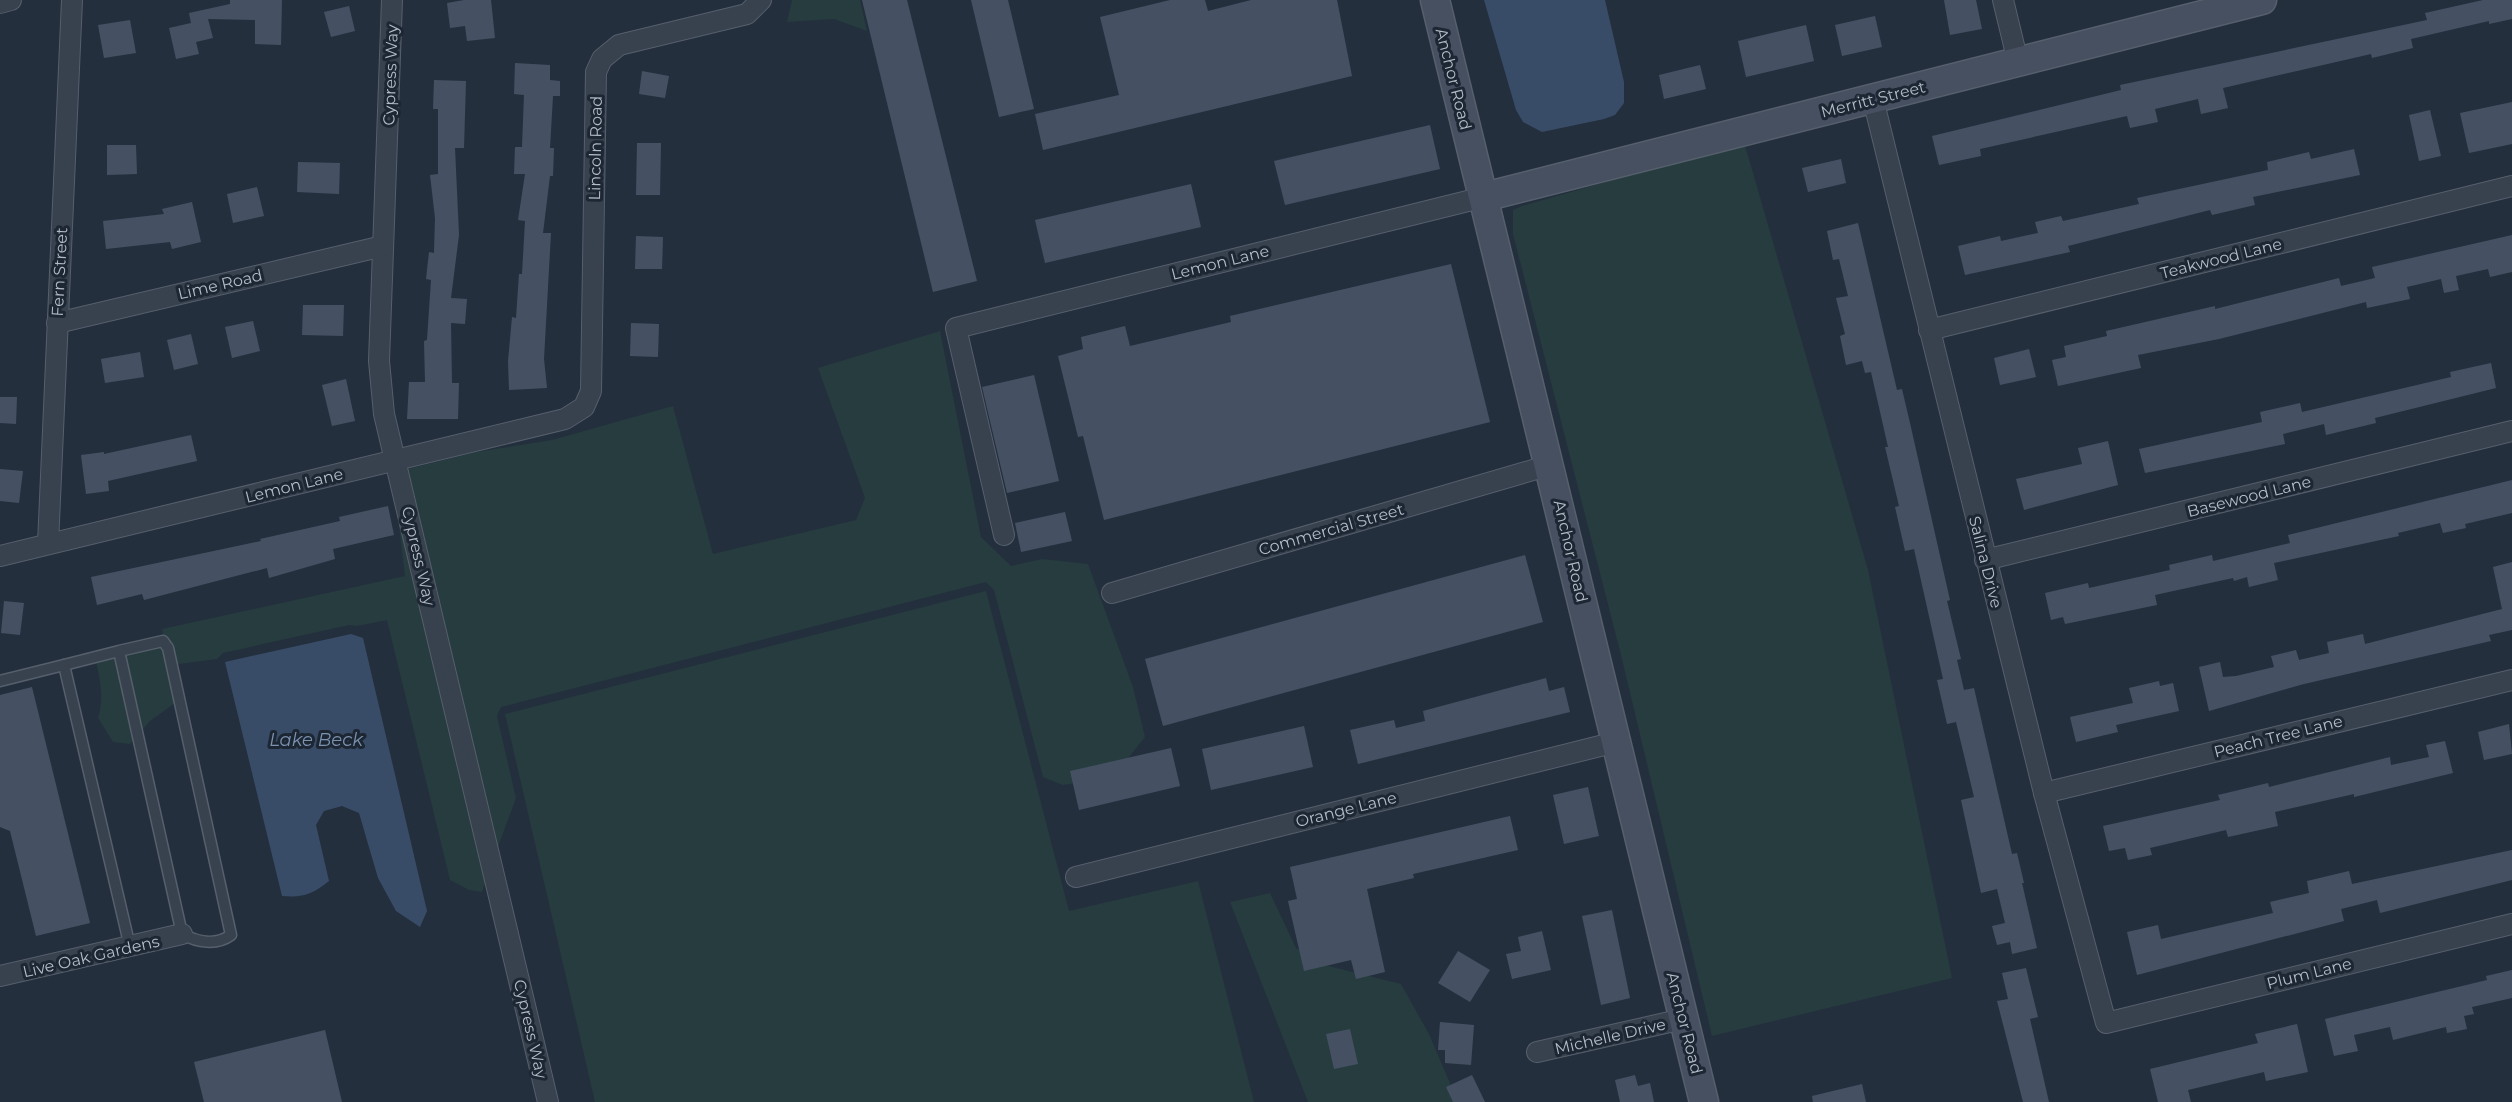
<svg xmlns="http://www.w3.org/2000/svg" width="2512" height="1102" font-family="Montserrat,sans-serif">
<style>
.green{fill:#263c3f}
.water{fill:#394c67}
.building{fill:#455162}
.lines{fill:none;stroke-linecap:round;stroke-linejoin:round}
.lane-casing{stroke:#565f6c;stroke-width:13}
.street-casing{stroke:#565f6c;stroke-width:22}
.secondary-casing{stroke:#565f6c;stroke-width:31}
.lane{stroke:#38414e;stroke-width:10}
.street{stroke:#38414e;stroke-width:20}
.secondary{stroke:#465061;stroke-width:28}
.labels{text-anchor:middle;stroke-width:6;stroke-linejoin:round;paint-order:stroke}
.street-label{font-size:16px;fill:#b4bcc9;stroke:#1d2633}
.water-label{font-size:18px;font-style:italic;fill:#7c92b1;stroke:#1d2633}
</style>
<rect width="100%" height="100%" fill="#242f3e"/>
<g class="green">
<polygon points="792,0 860,0 867,31 834,19 787,22"/>
<polygon points="1744,142 1868,570 1952,978 1712,1036 1621,655 1513,234 1513,210 1522,206"/>
<polygon points="940,331 981,537 1011,566 1042,559 1088,564 1133,687 1145,737 1113,777 1063,785 1043,777 994,590 986,582 501,707 497,716 516,798 498,847 408,469 476,452 552,440 673,406 713,554 856,520 865,498 818,368"/>
<path d="M396,501L486,880L482,892L469,890L450,880L387,620L357,626L349,625L223,653L217,659L171,665L182,698L150,721L130,744L113,742L98,718C105,696 99,675 94,653L163,634L162,629L405,576Z"/>
<polygon points="986,591 1069,911 1198,881 1254,1102 595,1102 505,714"/>
<polygon points="1270,893 1296,948 1324,965 1401,984 1429,1034 1458,1102 1308,1102 1230,902"/>
</g>
<g class="water">
<polygon points="1484,0 1605,0 1624,82 1624,103 1615,115 1604,119 1542,132 1523,122 1516,110"/>
<path d="M351,634L363,638L427,911L420,927L396,911L378,878L359,813L342,806L324,811L316,825L329,881C313,894 303,898 282,896L225,662Z"/>
</g>
<g class="building">
<polygon points="230,0 282,0 281,45 255,44 255,20 208,19 213,38 196,42 199,54 176,59 169,28 191,23 189,13 230,4"/>
<polygon points="464,0 491,0 495,38 467,41 465,26 450,28 447,3"/>
<polygon points="862,0 907,0 977,281 933,292"/>
<polygon points="971,0 1008,0 1034,109 999,117"/>
<polygon points="1170,0 1205,0 1208,11 1251,0 1337,0 1352,76 1043,150 1035,114 1119,95 1100,17"/>
<polygon points="1944,0 1976,0 1982,29 1950,35"/>
<polygon points="2483,0 2512,0 2512,19 2489,24 2489,21 2411,39 2413,48 2372,58 2371,54 2223,88 2228,108 2201,114 2198,99 2155,109 2158,122 2130,128 2127,116 1980,149 1981,156 1939,165 1932,136 2121,90 2120,85 2427,20 2425,13"/>
<polygon points="349,6 355,31 331,37 324,12"/>
<polygon points="1875,16 1882,47 1842,56 1835,25"/>
<polygon points="130,20 136,53 104,58 98,25"/>
<polygon points="1806,25 1814,61 1746,77 1738,41"/>
<polygon points="515,63 550,65 550,80 560,81 560,96 553,96 550,148 554,148 553,176 550,176 543,233 551,233 544,359 547,388 509,390 508,361 512,317 516,318 519,274 522,274 525,221 518,220 525,174 514,174 515,147 522,147 524,95 514,94"/>
<polygon points="1700,65 1706,89 1664,99 1659,75"/>
<polygon points="642,71 669,76 665,98 639,94"/>
<polygon points="434,80 466,81 464,148 455,148 459,235 451,298 467,299 465,324 451,323 452,383 459,383 458,419 407,419 409,382 425,382 424,341 427,340 431,280 426,279 429,252 434,253 435,218 430,175 438,174 438,109 433,109"/>
<polygon points="2512,102 2512,144 2469,153 2460,113"/>
<polygon points="2430,110 2441,156 2419,161 2409,115"/>
<polygon points="1430,125 1440,169 1285,205 1274,161"/>
<polygon points="637,143 661,143 660,195 636,195"/>
<polygon points="107,145 136,145 137,174 107,175"/>
<polygon points="2354,149 2360,175 2253,197 2255,205 2212,215 2210,210 2068,246 2070,252 1965,275 1958,246 2000,236 2001,241 2038,233 2035,222 2061,216 2063,221 2139,204 2137,198 2268,170 2267,162 2309,152 2311,159"/>
<polygon points="1841,159 1846,183 1808,192 1802,168"/>
<polygon points="298,162 340,163 339,194 297,192"/>
<polygon points="1191,184 1201,227 1045,263 1035,220"/>
<polygon points="257,187 264,216 233,223 227,194"/>
<polygon points="192,202 201,242 172,249 170,242 106,249 103,221 164,214 162,209"/>
<polygon points="1858,223 1897,390 1902,389 1910,423 1950,600 1947,601 1961,659 1957,660 1964,690 1974,688 2012,854 2017,853 2024,883 2022,883 2037,948 2012,954 2010,942 1997,945 1992,926 2005,923 1997,889 1981,893 1961,800 1974,797 1956,722 1947,724 1937,680 1943,679 1914,549 1905,551 1895,507 1899,506 1885,447 1888,447 1871,372 1865,373 1862,361 1846,365 1840,336 1845,334 1836,298 1848,296 1839,259 1833,260 1827,231"/>
<polygon points="2512,235 2512,272 2490,277 2488,269 2456,276 2459,290 2444,293 2441,279 2407,287 2410,299 2367,308 2366,302 2219,339 2138,355 2141,368 2058,386 2052,360 2066,357 2064,346 2107,336 2106,331 2215,306 2215,309 2339,278 2341,286 2375,278 2372,267"/>
<polygon points="636,236 663,237 662,269 635,269"/>
<polygon points="1451,264 1490,422 1104,520 1083,436 1078,437 1058,356 1083,349 1081,337 1125,326 1130,346 1231,322 1230,316"/>
<polygon points="303,305 344,305 343,336 302,335"/>
<polygon points="253,321 260,351 232,358 225,327"/>
<polygon points="631,323 659,324 658,357 630,356"/>
<polygon points="191,334 198,364 174,370 167,340"/>
<polygon points="2029,349 2036,377 2000,385 1994,358"/>
<polygon points="140,352 144,377 105,383 101,359"/>
<polygon points="2491,363 2496,388 2375,418 2376,423 2326,435 2324,424 2283,434 2285,444 2145,473 2139,449 2262,422 2260,412 2300,403 2302,412 2451,377 2450,372"/>
<polygon points="1034,375 1059,481 1007,493 982,387"/>
<polygon points="346,379 355,421 332,426 322,385"/>
<polygon points="0,397 17,397 16,424 0,423"/>
<polygon points="191,435 197,461 108,481 109,491 86,494 81,455 104,452 104,454"/>
<polygon points="2108,441 2118,485 2024,510 2016,479 2082,464 2078,448"/>
<polygon points="0,469 23,471 19,503 0,501"/>
<polygon points="2512,480 2512,513 2465,524 2466,528 2443,533 2440,523 2398,533 2399,536 2274,563 2278,580 2249,587 2247,577 2234,581 2233,578 2155,595 2157,605 2065,624 2063,617 2051,620 2045,593 2088,583 2089,588 2170,570 2169,565 2212,555 2213,561 2290,543 2288,535"/>
<polygon points="388,506 394,535 333,549 335,559 269,578 267,568 144,600 142,594 97,605 91,577 261,541 260,539 340,521 339,517"/>
<polygon points="1065,512 1072,541 1021,552 1015,523"/>
<polygon points="1525,555 1543,622 1163,726 1145,659"/>
<polygon points="2512,562 2512,630 2489,635 2491,641 2304,684 2209,711 2199,667 2220,662 2223,677 2236,676 2274,667 2271,656 2296,650 2299,660 2329,653 2327,642 2363,634 2365,644 2502,609 2493,567"/>
<polygon points="4,601 24,603 20,635 1,633"/>
<polygon points="1546,678 1549,691 1564,687 1570,712 1358,764 1350,730 1394,720 1396,728 1425,721 1423,711"/>
<polygon points="2159,681 2160,686 2173,683 2179,711 2116,725 2118,732 2076,742 2070,717 2133,703 2129,688"/>
<polygon points="32,687 90,923 36,936 10,831 0,827 0,695"/>
<polygon points="2509,724 2512,754 2484,760 2478,732"/>
<polygon points="1304,726 1313,767 1211,790 1202,749"/>
<polygon points="2445,741 2453,773 2354,797 2354,794 2275,812 2278,826 2228,837 2226,830 2150,848 2152,855 2128,860 2125,848 2109,851 2103,826 2220,800 2218,795 2268,783 2269,787 2390,757 2391,765 2429,757 2426,745"/>
<polygon points="1171,748 1180,786 1079,810 1070,771"/>
<polygon points="1588,787 1599,836 1564,844 1553,795"/>
<polygon points="1510,816 1518,850 1413,874 1414,878 1367,889 1385,972 1356,979 1351,960 1304,971 1288,901 1297,899 1290,867"/>
<polygon points="2512,850 2512,880 2380,913 2377,900 2341,909 2344,921 2137,975 2127,932 2158,925 2161,939 2273,913 2270,902 2309,893 2307,881 2349,871 2352,884"/>
<polygon points="1612,910 1630,998 1601,1005 1582,916"/>
<polygon points="1542,931 1551,970 1512,979 1506,954 1521,951 1518,937"/>
<polygon points="1458,951 1490,970 1470,1002 1438,983"/>
<polygon points="2026,968 2038,1017 2030,1019 2049,1102 2023,1102 1997,1001 2008,999 2002,973"/>
<polygon points="2512,970 2512,998 2472,1007 2474,1014 2464,1016 2467,1029 2447,1033 2446,1027 2393,1040 2390,1027 2354,1035 2358,1051 2334,1056 2325,1019 2487,980 2486,976"/>
<polygon points="1440,1022 1474,1025 1471,1065 1445,1063 1445,1050 1438,1050"/>
<polygon points="2297,1024 2308,1072 2266,1081 2264,1072 2188,1090 2191,1102 2158,1102 2150,1069 2258,1043 2255,1034"/>
<polygon points="1350,1029 1358,1064 1334,1069 1326,1034"/>
<polygon points="325,1030 342,1102 204,1102 194,1062"/>
<polygon points="1472,1075 1485,1102 1453,1102 1446,1087"/>
<polygon points="1635,1075 1638,1086 1650,1083 1654,1102 1620,1102 1615,1080"/>
<polygon points="1862,1084 1866,1102 1813,1102 1812,1096"/>
</g>
<g class="lines">
<g class="lane-casing">
<g id="lane">
<path d="M119,651L163,641L168,648L231,935C216,946 197,942 182,934L119,651L64,665L130,947"/>
<polyline points="0,681 64,665"/>
</g>
</g>
<g class="street-casing">
<g id="street">
<polyline points="392,0 379,361 384,414 548,1102"/>
<polyline points="2003,0 2018,62"/>
<polyline points="0,3 11,0"/>
<polyline points="1873,99 2044,793 2106,1023 2512,924"/>
<polyline points="57,323 383,246"/>
<polyline points="1929,330 2512,186"/>
<polyline points="1004,535 956,328 1484,197"/>
<polyline points="48,544 72,0"/>
<polyline points="0,556 565,419 584,407 591,391 596,72 602,59 619,45 747,14 761,0"/>
<polyline points="1985,560 2512,431"/>
<polyline points="1112,593 1550,465"/>
<polyline points="2044,793 2512,680"/>
<polyline points="1076,877 1616,742"/>
<polyline points="0,976 182,934"/>
<polyline points="1537,1052 1683,1019"/>
</g>
</g>
<g class="secondary-casing">
<g id="secondary">
<polyline points="1435,0 1704,1102"/>
<polyline points="1484,197 2262,0"/>
</g>
</g>
<use href="#lane" class="lane"/>
<use href="#street" class="street"/>
<use href="#secondary" class="secondary"/>
</g>
<g class="labels">
<g class="street-label">
<text transform="translate(390 75) rotate(-88)" y="6">Cypress Way</text>
<text transform="translate(1454 79) rotate(76)" y="6">Anchor Road</text>
<text transform="translate(1873 99) rotate(-14)" y="6">Merritt Street</text>
<text transform="translate(595 148) rotate(-89)" y="6">Lincoln Road</text>
<text transform="translate(2221 258) rotate(-14)" y="6">Teakwood Lane</text>
<text transform="translate(1220 262) rotate(-14)" y="6">Lemon Lane</text>
<text transform="translate(59 272) rotate(-87)" y="6">Fern Street</text>
<text transform="translate(220 284) rotate(-13)" y="6">Lime Road</text>
<text transform="translate(294 485) rotate(-14)" y="6">Lemon Lane</text>
<text transform="translate(2249 496) rotate(-14)" y="6">Basewood Lane</text>
<text transform="translate(1331 529) rotate(-16)" y="6">Commercial Street</text>
<text transform="translate(1571 551) rotate(77)" y="6">Anchor Road</text>
<text transform="translate(419 556) rotate(77)" y="6">Cypress Way</text>
<text transform="translate(1986 562) rotate(76)" y="6">Salina Drive</text>
<text transform="translate(2278 736) rotate(-14)" y="6">Peach Tree Lane</text>
<text transform="translate(1346 809) rotate(-14)" y="6">Orange Lane</text>
<text transform="translate(91 956) rotate(-13)" y="6">Live Oak Gardens</text>
<text transform="translate(2309 973) rotate(-14)" y="6">Plum Lane</text>
<text transform="translate(1685 1023) rotate(76)" y="6">Anchor Road</text>
<text transform="translate(531 1029) rotate(77)" y="6">Cypress Way</text>
<text transform="translate(1610 1036) rotate(-13)" y="6">Michelle Drive</text>
</g>
<g class="water-label">
<text x="316" y="746">Lake Beck</text>
</g>
</g>
</svg>
